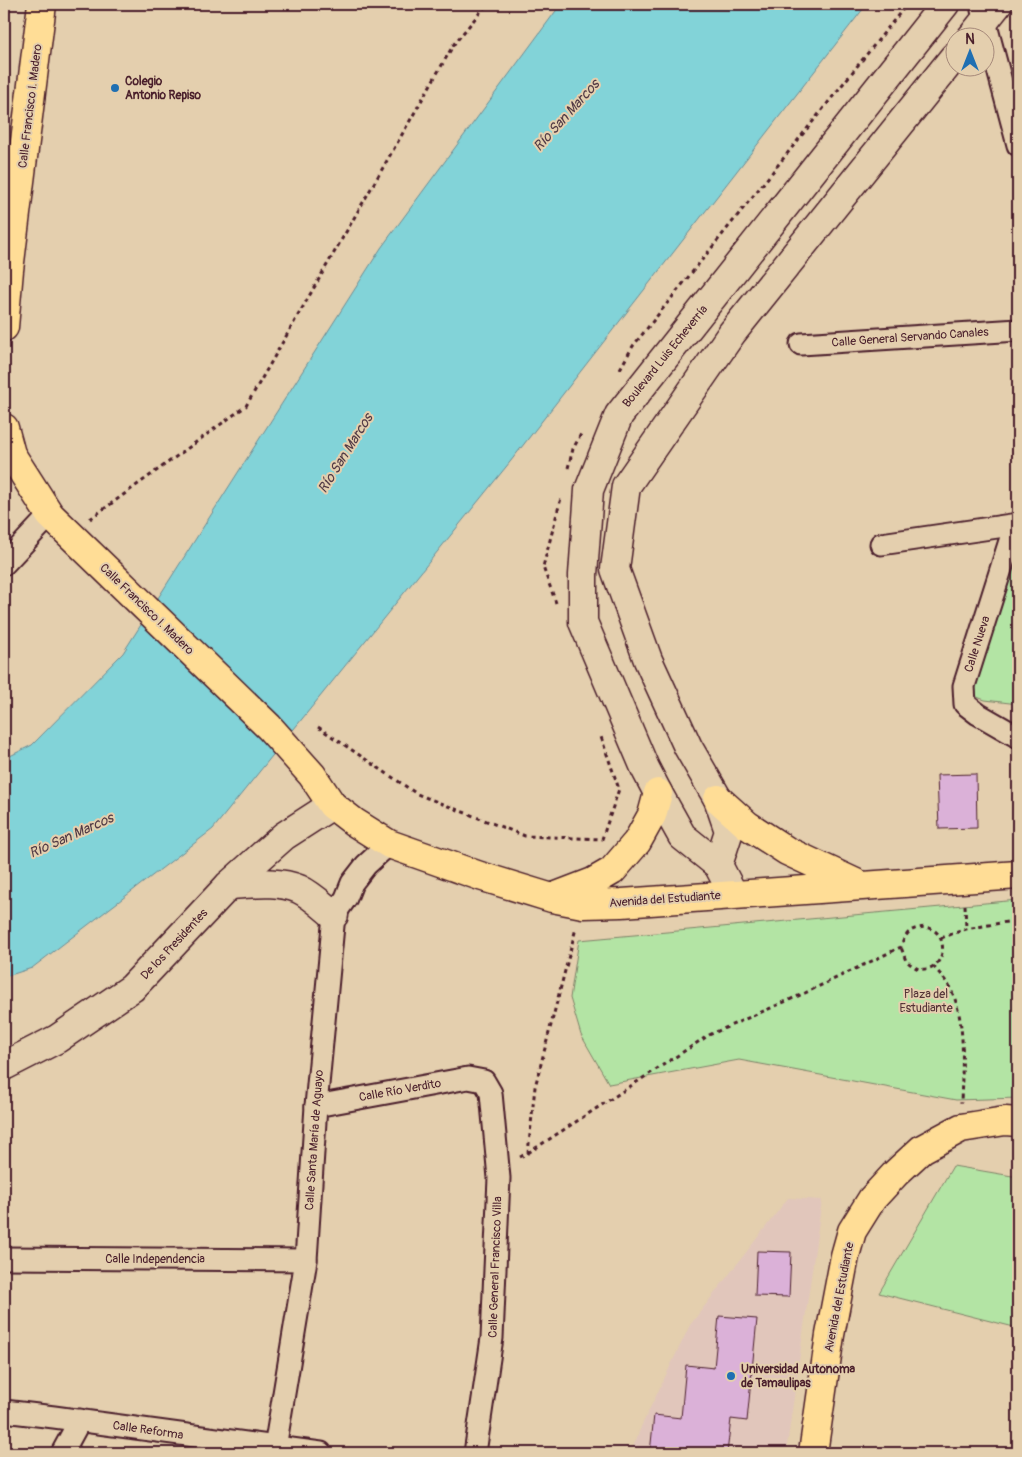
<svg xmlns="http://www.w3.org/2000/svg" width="1022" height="1457" font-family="Pangolin,sans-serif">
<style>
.built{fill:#e1c6bb}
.green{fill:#b3e4a4;stroke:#7e8268}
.water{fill:#82d3d8;stroke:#6c8b93}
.building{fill:#dbb1d8;stroke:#4a1f2b}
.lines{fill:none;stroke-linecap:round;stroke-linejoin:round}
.street-casing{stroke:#4a1f2b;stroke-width:25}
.secondary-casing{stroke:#4a1f2b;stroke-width:31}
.primary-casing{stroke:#4a1f2b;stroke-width:31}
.path{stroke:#4a1f2b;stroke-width:3;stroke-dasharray:4 4;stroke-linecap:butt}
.street{stroke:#e4cfae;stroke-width:21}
.secondary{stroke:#e4cfae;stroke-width:28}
.primary{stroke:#ffdd96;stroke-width:28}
.poi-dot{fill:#1f6fb2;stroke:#e4cfae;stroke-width:2}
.labels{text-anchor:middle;stroke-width:4;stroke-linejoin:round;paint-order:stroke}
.poi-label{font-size:12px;font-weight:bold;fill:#4a1f2b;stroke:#e4cfae;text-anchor:start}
.street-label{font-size:12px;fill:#4a1f2b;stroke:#e4cfae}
.park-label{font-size:12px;fill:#543337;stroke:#e4cfae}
.water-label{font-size:14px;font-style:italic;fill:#523a45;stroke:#e4cfae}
</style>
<rect width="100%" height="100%" fill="#e4cfae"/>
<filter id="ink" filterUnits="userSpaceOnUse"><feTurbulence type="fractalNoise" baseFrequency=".02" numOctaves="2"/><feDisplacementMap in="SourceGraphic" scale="10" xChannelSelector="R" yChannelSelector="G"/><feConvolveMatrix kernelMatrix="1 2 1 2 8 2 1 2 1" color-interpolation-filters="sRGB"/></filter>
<g filter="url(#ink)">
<polygon class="built" points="788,1198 822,1200 786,1453 631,1453 641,1427 690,1325"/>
<g class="green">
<polygon points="1018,537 1018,704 985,700 966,693"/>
<polygon points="1018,900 1018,1098 956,1100 739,1060 609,1084 581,1035 570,998 579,940"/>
<polygon points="953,1166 1018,1177 1018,1328 879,1293"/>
</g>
<polygon class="water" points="561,4 867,4 510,462 213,829 32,968 4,977 4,759 32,745 123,653 381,248"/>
<g class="building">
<polygon points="976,774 977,828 939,829 937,775"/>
<polygon points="757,1251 791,1252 789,1297 755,1296"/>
<polygon points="719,1316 757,1319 747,1421 731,1419 727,1453 650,1453 654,1415 681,1418 686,1365 714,1368"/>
</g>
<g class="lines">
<g class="street-casing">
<g id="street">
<polyline points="982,10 1018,145"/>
<polyline points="801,344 1018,330"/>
<polyline points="1015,525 964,686 965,704 978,714 1018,737"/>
<polyline points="881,544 1018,524"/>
<polyline points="4,564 50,515"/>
<polyline points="316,1106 468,1078 484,1081 491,1093 499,1178 492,1338 475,1453"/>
<polyline points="4,1258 306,1260"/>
<polyline points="4,1411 54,1417 321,1453"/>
<polyline points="62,1453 80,1420"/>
<polyline points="272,1453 275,1448 306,1260 316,1106 334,915 346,898 352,883 366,865 389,844"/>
</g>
</g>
<g class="secondary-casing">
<g id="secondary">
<polyline points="971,38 998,4"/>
<polyline points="718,865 729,831 718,799 688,747 648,660 615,569 626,486 732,333 954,57"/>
<path d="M229,885C251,884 278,880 299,889C312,895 323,906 334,915"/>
<polyline points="733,894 718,865 682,836 658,793 645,768 583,622 583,575 589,490 619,415 945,4"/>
<polyline points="4,1066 57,1039 132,988 229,885 284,836 332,805"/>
</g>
</g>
<g class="primary-casing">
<g id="primary">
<polyline points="4,327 9,270 42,4"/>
<polyline points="4,428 11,454 50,515 269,727 312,775 332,805 354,822 389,844 480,876 552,898 583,904 622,903 1018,875"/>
<polyline points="718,799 747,825 787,851 860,885"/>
<polyline points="554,897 593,882 612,871 637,842 652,815 658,793"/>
<polyline points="813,1453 830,1335 845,1256 852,1231 872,1199 896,1173 922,1149 961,1128 1005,1121 1018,1122"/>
</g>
</g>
<g class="path">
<polyline points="620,369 633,346 907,4"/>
<polyline points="568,468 573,449 581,434"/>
<polyline points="90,519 246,406 454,44 487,4"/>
<polyline points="556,603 543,567 561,498"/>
<polyline points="318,727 417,794 525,836 602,839 619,789 600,734"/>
<polyline points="965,905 966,929"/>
<polyline points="941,938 966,929 1018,920"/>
<path d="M933,966C939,973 946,980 950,988C967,1019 962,1069 961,1103"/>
<path d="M528,1153L709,1035L805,993L901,947C904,937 908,930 918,928C950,921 951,973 919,969C915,968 909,963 906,961L901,947"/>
<polyline points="520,1157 528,1153 535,1087 576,928"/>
</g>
<use href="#street" class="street"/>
<use href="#secondary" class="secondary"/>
<use href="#primary" class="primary"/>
</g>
</g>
<g class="poi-dot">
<circle cx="115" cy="88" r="5"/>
<circle cx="731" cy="1376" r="5"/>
</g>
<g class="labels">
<g class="poi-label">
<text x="125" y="85">Colegio<tspan x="125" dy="14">Antonio Repiso</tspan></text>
<text x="741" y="1373">Universidad Autonoma<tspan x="741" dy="14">de Tamaulipas</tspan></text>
</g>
<g class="street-label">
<text transform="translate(30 106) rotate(-83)" y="4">Calle Francisco I. Madero</text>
<text transform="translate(910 337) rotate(-4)" y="4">Calle General Servando Canales</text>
<text transform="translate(665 356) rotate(-51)" y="4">Boulevard Luis Echeverría</text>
<text transform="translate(147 609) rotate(44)" y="4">Calle Francisco I. Madero</text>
<text transform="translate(977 644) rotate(-72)" y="4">Calle Nueva</text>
<text transform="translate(665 899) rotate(-4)" y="4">Avenida del Estudiante</text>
<text transform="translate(174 944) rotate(-47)" y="4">De los Presidentes</text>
<text transform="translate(400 1090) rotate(-10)" y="4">Calle Río Verdito</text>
<text transform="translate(314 1140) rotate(-86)" y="4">Calle Santa María de Aguayo</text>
<text x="155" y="1263">Calle Independencia</text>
<text transform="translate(495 1267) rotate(-88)" y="4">Calle General Francisco Villa</text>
<text transform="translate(839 1297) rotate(-79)" y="4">Avenida del Estudiante</text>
<text transform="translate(148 1430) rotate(8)" y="4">Calle Reforma</text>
</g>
<g class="park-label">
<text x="926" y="998">Plaza del<tspan x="926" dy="14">Estudiante</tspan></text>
</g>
<g class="water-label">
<text transform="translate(566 115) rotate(-48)" y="5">Río San Marcos</text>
<text transform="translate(345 453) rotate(-58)" y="5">Río San Marcos</text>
<text transform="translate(71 835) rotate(-24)" y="5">Río San Marcos</text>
</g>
</g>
<rect width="1022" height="1457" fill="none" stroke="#e4cfae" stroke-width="20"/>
<rect x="10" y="10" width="1002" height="1437" fill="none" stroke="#4a1f2b" stroke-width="2" filter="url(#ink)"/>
<g transform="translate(970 52)"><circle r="24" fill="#e4cfae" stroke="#a6897a"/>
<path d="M0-4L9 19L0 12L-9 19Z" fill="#1f6fb2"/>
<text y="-8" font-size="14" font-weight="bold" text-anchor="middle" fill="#4a1f2b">N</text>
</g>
</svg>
